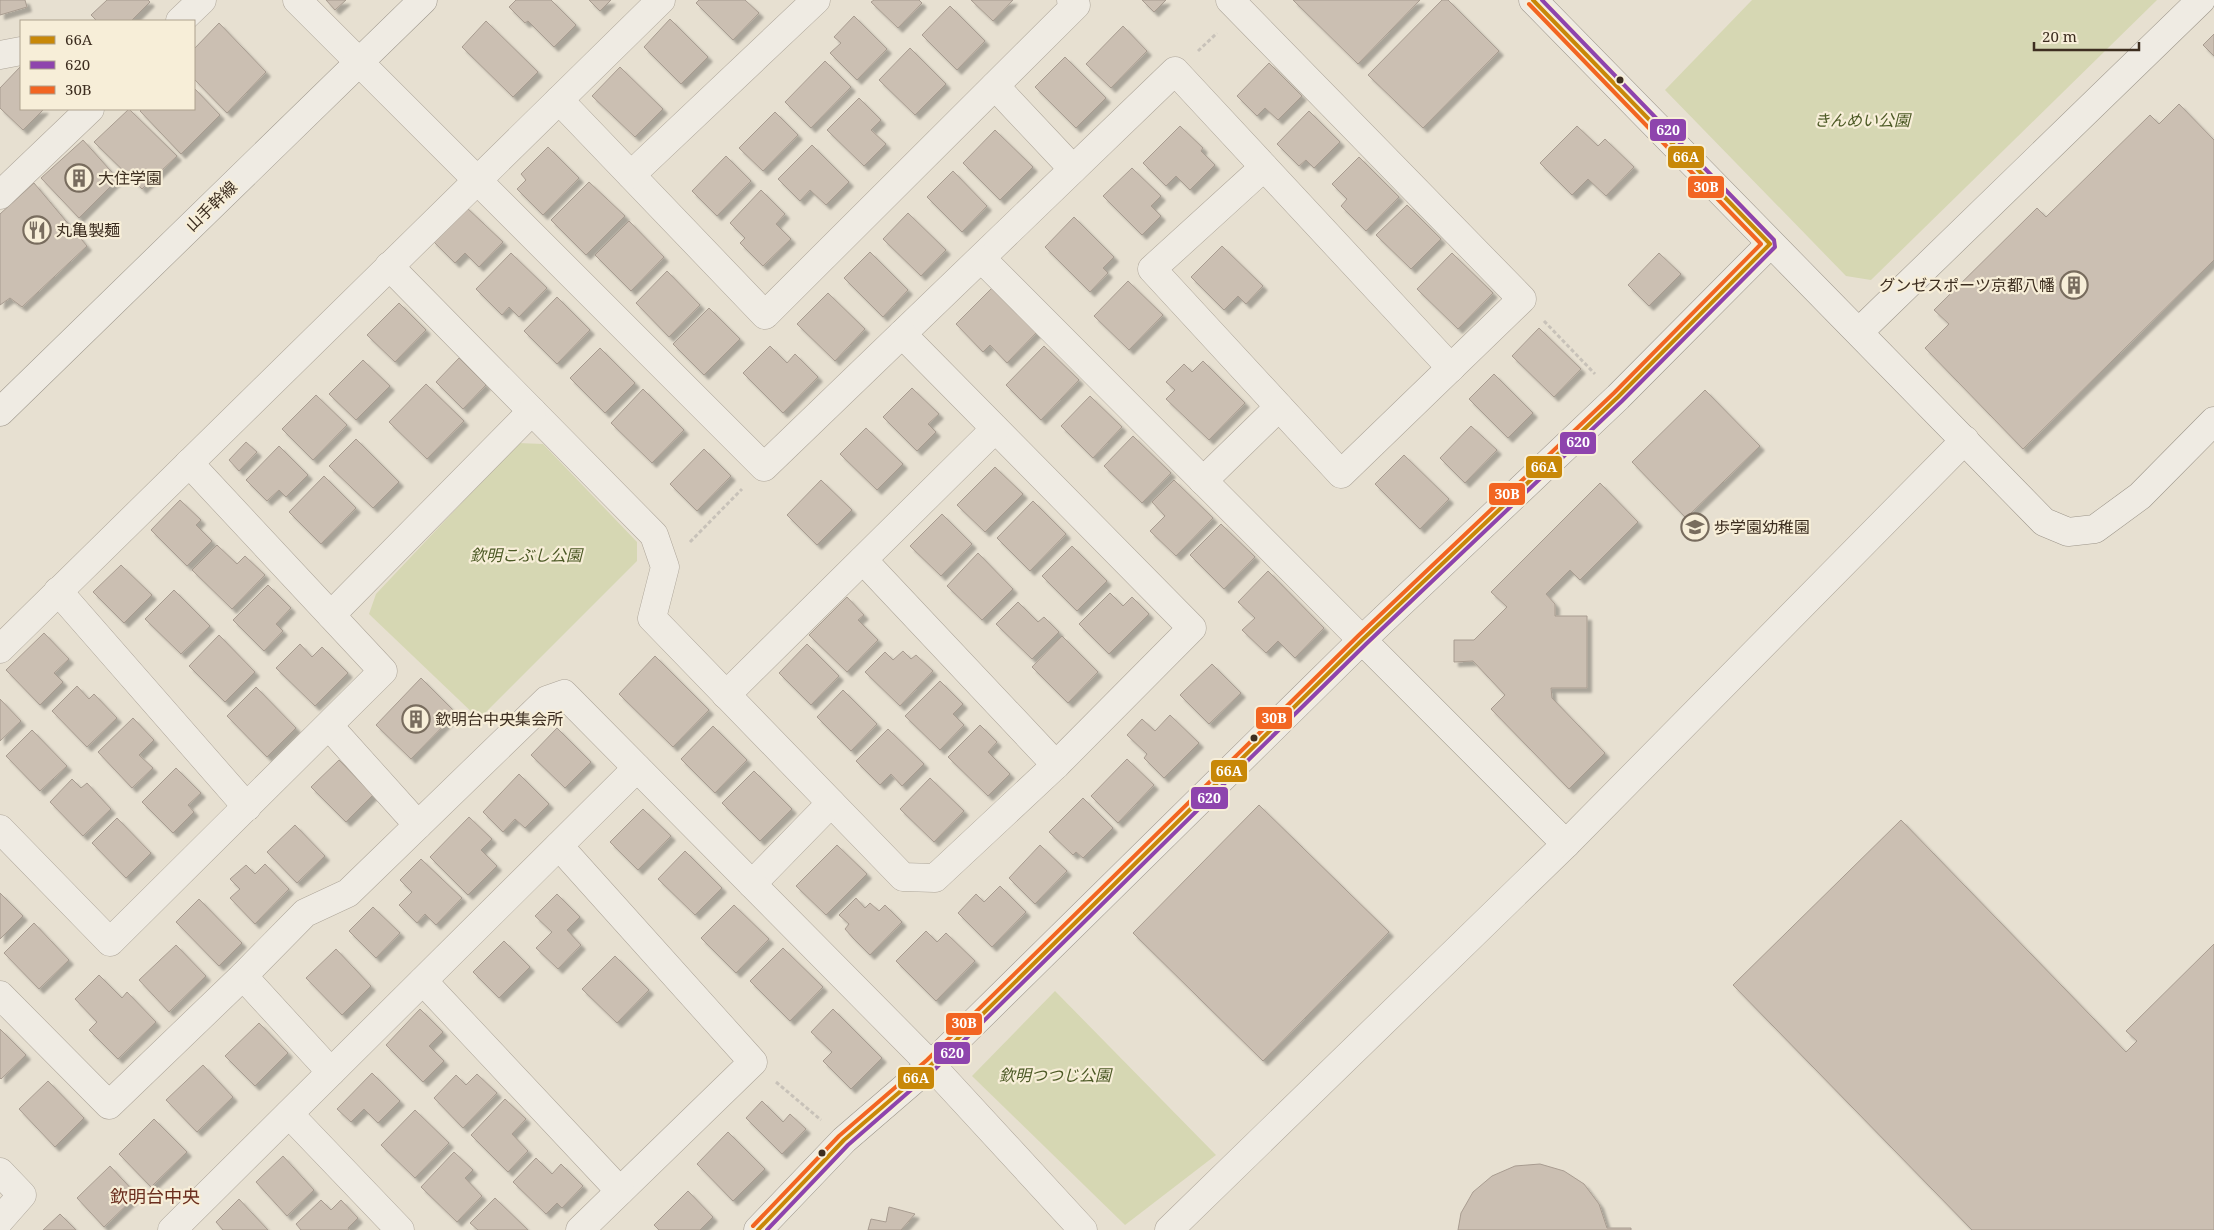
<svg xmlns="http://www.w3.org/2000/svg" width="2214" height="1230" font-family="'Noto Serif','Noto Sans JP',serif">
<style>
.green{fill:#d6d7b3}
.building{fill:#cbbfb2;stroke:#a89c90;filter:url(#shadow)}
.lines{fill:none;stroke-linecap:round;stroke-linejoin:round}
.street-casing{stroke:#ada599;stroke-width:29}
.secondary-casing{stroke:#9c958a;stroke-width:29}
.path{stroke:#c8c2b9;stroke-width:3;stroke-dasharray:4 2.5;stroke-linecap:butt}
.street{stroke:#efebe3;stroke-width:28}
.secondary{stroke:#efebe3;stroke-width:28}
.bus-1-casing{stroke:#f7eed8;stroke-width:8}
.bus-2-casing{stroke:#f7eed8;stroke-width:8}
.bus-3-casing{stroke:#f7eed8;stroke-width:8}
.bus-1{stroke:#c88808;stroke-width:4}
.bus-2{stroke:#8e44ad;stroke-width:4}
.bus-3{stroke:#f26522;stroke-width:4}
.bus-dot{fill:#3d2e20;stroke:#f7eed8;stroke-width:2}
.labels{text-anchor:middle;stroke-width:4.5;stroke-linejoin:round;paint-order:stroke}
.park-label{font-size:16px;font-style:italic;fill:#4d5a26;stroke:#f7eed8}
.poi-label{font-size:16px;fill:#3d2e20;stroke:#f7eed8;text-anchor:start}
.street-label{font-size:16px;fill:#3d2e20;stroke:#f7eed8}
.neighbourhood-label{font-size:18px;fill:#6b2e1e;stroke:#f7eed8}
.line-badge{stroke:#f7eed8;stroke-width:2}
.badge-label{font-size:14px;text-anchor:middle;font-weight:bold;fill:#fff}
</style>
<defs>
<filter id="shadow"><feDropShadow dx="4.5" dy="4.5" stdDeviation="1" flood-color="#0004"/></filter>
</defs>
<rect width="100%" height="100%" fill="#e7e0d1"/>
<g class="green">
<polygon points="1752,0 2157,0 1871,280 1846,276 1665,90"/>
<polygon points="518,443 543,444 637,542 637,561 479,719 369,614 376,594"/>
<polygon points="1055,991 1216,1155 1125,1225 972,1076"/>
</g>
<g class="building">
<polygon points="0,0 25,0 27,7 0,15"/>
<polygon points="107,0 148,0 150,2 131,21 97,21 91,15"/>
<polygon points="326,0 346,0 335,10"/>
<polygon points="516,0 551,0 576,25 554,47 528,21 525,23 509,7"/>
<polygon points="589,0 611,0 600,11"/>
<polygon points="699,0 745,0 759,13 733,40 696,3"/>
<polygon points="874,0 919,0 922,3 898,28 871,2"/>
<polygon points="971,0 1013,0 993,21"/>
<polygon points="1142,0 1166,0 1154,12"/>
<polygon points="1293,0 1420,0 1358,64"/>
<polygon points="1442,0 1448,0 1499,51 1423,128 1368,75"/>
<polygon points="950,6 985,41 957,70 922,35"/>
<polygon points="854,16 887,49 857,80 830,53 841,43 834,37"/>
<polygon points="670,19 708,57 681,84 644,47"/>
<polygon points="486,21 538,72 513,97 462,47"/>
<polygon points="219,23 266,72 227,113 194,79 194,49"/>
<polygon points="1123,26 1147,51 1111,88 1086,64"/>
<polygon points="2214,34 2214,56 2203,45"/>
<polygon points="910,48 946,84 915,115 879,80"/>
<polygon points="1065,57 1106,98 1076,128 1035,87"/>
<polygon points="825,61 851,87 811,128 785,102"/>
<polygon points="1269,63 1302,96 1278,120 1265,108 1257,116 1237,96"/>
<polygon points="21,66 21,109 44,109 23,130 0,108 0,88"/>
<polygon points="620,67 663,109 635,137 592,96"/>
<polygon points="194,88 220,115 181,154 140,111 142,109 194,109"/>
<polygon points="859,98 881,120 871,130 886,144 864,166 827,130"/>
<polygon points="2179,104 2214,140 2214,260 2023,449 1925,348 1949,324 1934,310 2037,208 2046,217 2150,115 2159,124"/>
<polygon points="129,109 177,156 142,189 94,142"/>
<polygon points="1309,111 1340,142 1314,168 1306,160 1299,166 1277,144"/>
<polygon points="775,112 798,135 763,171 739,148"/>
<polygon points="1180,126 1203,148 1201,151 1215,165 1190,190 1176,176 1166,186 1143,163"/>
<polygon points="1577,126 1598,146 1605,139 1634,167 1606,196 1588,179 1572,195 1540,163"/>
<polygon points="995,130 1033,167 1000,200 963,163"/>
<polygon points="83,140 118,179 79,218 41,178"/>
<polygon points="812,145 849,182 826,205 810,190 800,201 778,179"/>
<polygon points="548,147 579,178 543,215 517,189 526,180 521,174"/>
<polygon points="726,156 751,181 717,216 692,191"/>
<polygon points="1359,157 1399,197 1366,231 1341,206 1347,199 1332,184"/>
<polygon points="1132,168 1161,196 1151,206 1161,216 1142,235 1103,196"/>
<polygon points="953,171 987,206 962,232 927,197"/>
<polygon points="589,182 625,216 586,255 551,220"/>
<polygon points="34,183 87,246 22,307 10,298 0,305 0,214"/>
<polygon points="761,190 785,214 776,224 791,239 763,266 740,243 745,238 730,223"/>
<polygon points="1407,205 1441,239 1411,269 1376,235"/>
<polygon points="465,206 503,242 479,267 465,253 455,263 432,240"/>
<polygon points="908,213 946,250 921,276 883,239"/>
<polygon points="1074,217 1114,257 1103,268 1108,273 1090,292 1045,247"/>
<polygon points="629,221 664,257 631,291 595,255"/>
<polygon points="1222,246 1263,286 1246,304 1238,296 1224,310 1191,277"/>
<polygon points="870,252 908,290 883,317 844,278"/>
<polygon points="511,253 547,288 519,317 509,307 502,315 476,289"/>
<polygon points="1452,253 1493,293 1458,329 1417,289"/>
<polygon points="1659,253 1681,274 1649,306 1628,285"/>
<polygon points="667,271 700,305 669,337 636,303"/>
<polygon points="1128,281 1163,315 1129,350 1094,316"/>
<polygon points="994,286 1039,330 1007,363 990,345 983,352 956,324"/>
<polygon points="828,293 865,329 835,361 797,324"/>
<polygon points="557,297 590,330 557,364 524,331"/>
<polygon points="399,303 426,330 395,362 367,335"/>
<polygon points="709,308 740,339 704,375 673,344"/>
<polygon points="1539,328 1581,369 1554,397 1512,356"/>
<polygon points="770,346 787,363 795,354 818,377 783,413 743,373"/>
<polygon points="1044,346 1079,380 1041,420 1006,385"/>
<polygon points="600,348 635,383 605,413 570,378"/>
<polygon points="459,358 486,385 463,409 436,382"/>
<polygon points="363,360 390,386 356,420 329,394"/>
<polygon points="1203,361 1245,403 1209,440 1166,399 1175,390 1166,382 1184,364 1192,372"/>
<polygon points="1494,374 1533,413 1508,438 1469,399"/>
<polygon points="426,384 464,421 427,459 389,422"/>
<polygon points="912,388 939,414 928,424 936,432 917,451 883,417"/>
<polygon points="643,389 684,430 652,463 611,423"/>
<polygon points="1705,390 1760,446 1686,518 1632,462"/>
<polygon points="316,395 347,425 313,460 282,429"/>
<polygon points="1090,396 1122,427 1093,458 1061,426"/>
<polygon points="1471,426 1497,450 1465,483 1440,458"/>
<polygon points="866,428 903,464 877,490 840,454"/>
<polygon points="1133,436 1171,473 1142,503 1104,466"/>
<polygon points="356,439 399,482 373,508 329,466"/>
<polygon points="246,442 257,452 239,471 229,460"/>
<polygon points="279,446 308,475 286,497 279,490 267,501 246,480"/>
<polygon points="704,449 731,476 697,511 670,484"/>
<polygon points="1404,455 1449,499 1420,529 1375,484"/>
<polygon points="995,467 1023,494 985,532 957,505"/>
<polygon points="324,476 356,508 321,544 289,512"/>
<polygon points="821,480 852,510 817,545 787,515"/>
<polygon points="1174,480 1213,518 1176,556 1150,531 1165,516 1152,502"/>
<polygon points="1600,483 1638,522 1580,580 1570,570 1546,594 1555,604 1555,616 1587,616 1587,688 1551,688 1552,698 1605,753 1569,789 1491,709 1505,695 1473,661 1454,662 1454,640 1474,640 1507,607 1491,592"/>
<polygon points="180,500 201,520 196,525 212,541 187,566 151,530"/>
<polygon points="1033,501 1066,534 1030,571 997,538"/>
<polygon points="942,514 972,544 941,576 910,546"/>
<polygon points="1221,524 1255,557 1224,589 1190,555"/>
<polygon points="217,545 237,564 245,556 265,575 232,609 192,570"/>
<polygon points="1072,546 1107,581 1077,611 1042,576"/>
<polygon points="978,553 1013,589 982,620 947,586"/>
<polygon points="121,565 152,595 124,623 93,592"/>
<polygon points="1268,571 1324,628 1295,658 1278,641 1266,653 1242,630 1255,618 1238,602"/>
<polygon points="268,585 291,608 276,624 283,631 264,651 233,620"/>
<polygon points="174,590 210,626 181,654 145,619"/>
<polygon points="1110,593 1123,606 1132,597 1149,614 1109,654 1079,624"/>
<polygon points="847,597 864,615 858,620 878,640 847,672 809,635"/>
<polygon points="1018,602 1038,622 1044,617 1059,632 1032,659 996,624"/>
<polygon points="44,633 69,659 54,673 63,682 40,705 6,670"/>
<polygon points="219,635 255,672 225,702 189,666"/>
<polygon points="1062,636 1098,672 1068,703 1032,667"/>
<polygon points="300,644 312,657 322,647 348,673 315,706 276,668"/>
<polygon points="807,644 839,676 811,705 779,673"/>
<polygon points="903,651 911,659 916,655 933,671 900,706 865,672 885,652 893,660"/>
<polygon points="655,656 709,710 673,747 619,694"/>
<polygon points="1212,664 1241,693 1209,724 1180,695"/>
<polygon points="421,678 456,713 411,759 376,725"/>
<polygon points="940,681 963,704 953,714 964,725 940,750 905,716"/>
<polygon points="77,686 89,699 94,694 117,718 87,747 52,711"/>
<polygon points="256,687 296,728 267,757 227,716"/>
<polygon points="843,690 877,724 851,751 817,717"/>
<polygon points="0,699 21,721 0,741"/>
<polygon points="1170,715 1199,743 1164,778 1144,758 1147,754 1127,735 1142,719 1155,731"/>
<polygon points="133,718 154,740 139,755 153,768 132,788 98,752"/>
<polygon points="980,725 997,742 988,752 1010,774 988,796 948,757"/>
<polygon points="713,726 747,760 715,793 681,759"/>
<polygon points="557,728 591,762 565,788 531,755"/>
<polygon points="888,729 924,764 902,786 891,774 880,785 856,761"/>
<polygon points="32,730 67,766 40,791 6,756"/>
<polygon points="1127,759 1154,785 1118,823 1091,796"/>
<polygon points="339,760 373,795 346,822 311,787"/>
<polygon points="176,768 201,793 188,805 194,812 173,833 142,802"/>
<polygon points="754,771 792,809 760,841 722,803"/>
<polygon points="519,774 549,804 525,828 515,819 503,832 483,812"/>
<polygon points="930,778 964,811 934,842 900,809"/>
<polygon points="72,779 81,788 87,783 111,809 83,836 50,802"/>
<polygon points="1083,798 1113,828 1083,858 1076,852 1073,855 1049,832"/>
<polygon points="1259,805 1389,932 1263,1061 1133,933"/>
<polygon points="643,809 671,836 638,870 610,842"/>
<polygon points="469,817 492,839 481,850 497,866 468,895 430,857"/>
<polygon points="117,818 151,853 126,878 92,843"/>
<polygon points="1901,820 2126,1052 2137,1041 2126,1031 2214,944 2214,1230 1972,1230 1733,985"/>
<polygon points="295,825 325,856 297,883 267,852"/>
<polygon points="837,845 867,874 826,915 796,886"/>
<polygon points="1040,845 1067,871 1035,904 1009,878"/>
<polygon points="685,851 722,888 695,915 658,879"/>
<polygon points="421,859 462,898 436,925 425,914 417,923 399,905 412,892 400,880"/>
<polygon points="265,864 289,889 255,924 230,898 240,889 230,879 246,865 255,874"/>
<polygon points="1000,886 1026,912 992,947 958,913 976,894 984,902"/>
<polygon points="0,893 23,916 0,939"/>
<polygon points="557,894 580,917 567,930 581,945 558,969 536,948 552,932 535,916"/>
<polygon points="856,898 865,908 870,903 879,911 885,905 902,922 870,955 853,938 845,929 849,924 839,915"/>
<polygon points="199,899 242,943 219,966 176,922"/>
<polygon points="734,905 769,939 736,973 701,938"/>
<polygon points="373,907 400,933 376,958 349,931"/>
<polygon points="34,923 69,960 39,989 4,953"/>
<polygon points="926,931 937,942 946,933 975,961 936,1001 896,961"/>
<polygon points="504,941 530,967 499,998 473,972"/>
<polygon points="176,945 206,976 169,1012 139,980"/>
<polygon points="783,948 823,987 790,1021 750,981"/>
<polygon points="336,949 371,986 342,1015 306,978"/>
<polygon points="615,956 649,990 617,1023 582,989"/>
<polygon points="99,975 122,998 127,992 156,1022 118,1059 89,1030 97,1022 75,999"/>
<polygon points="420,1009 443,1032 429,1046 444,1061 423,1082 386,1045"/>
<polygon points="833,1009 882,1058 851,1089 823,1061 832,1052 811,1032"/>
<polygon points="259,1023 288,1053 255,1086 225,1056"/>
<polygon points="0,1029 26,1055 1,1079 0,1078"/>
<polygon points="203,1065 233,1097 197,1132 166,1100"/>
<polygon points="372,1073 400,1101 378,1123 364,1109 351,1122 337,1109"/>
<polygon points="477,1074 497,1093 463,1128 434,1098 456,1075 466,1085"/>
<polygon points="48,1081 84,1118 55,1147 19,1109"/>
<polygon points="505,1099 526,1119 512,1134 528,1151 508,1172 471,1135"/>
<polygon points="762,1101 783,1122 790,1114 806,1129 782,1154 746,1118"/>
<polygon points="415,1110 449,1143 415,1178 381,1145"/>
<polygon points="154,1119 187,1152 151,1187 119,1154"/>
<polygon points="728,1132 765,1169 733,1201 697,1164"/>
<polygon points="454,1152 473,1170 465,1178 482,1196 457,1222 421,1187"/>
<polygon points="283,1156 314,1190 287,1216 256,1182"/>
<polygon points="536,1158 552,1174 561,1164 583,1186 562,1208 557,1203 546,1214 513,1182"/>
<polygon points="1540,1164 1564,1171 1584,1184 1599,1204 1607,1228 1631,1228 1631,1230 1458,1230 1461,1213 1473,1192 1492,1176 1515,1166"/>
<polygon points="110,1166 137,1195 104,1227 77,1198"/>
<polygon points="688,1191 713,1217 700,1230 659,1230 654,1225"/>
<polygon points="495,1198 528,1230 478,1230 470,1223"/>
<polygon points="239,1199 252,1213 268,1230 223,1230 216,1222"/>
<polygon points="321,1200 331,1210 341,1200 358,1218 348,1228 349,1230 301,1230 296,1224"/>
<polygon points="889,1207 915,1214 901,1230 868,1230 871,1219 886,1222"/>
<polygon points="60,1214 76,1230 43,1230"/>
</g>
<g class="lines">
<g class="street-casing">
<g id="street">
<polyline points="297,0 764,467 1175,71 1451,368"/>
<polyline points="1230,0 1522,299 1341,474 1152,269 1264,167"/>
<polyline points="180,21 202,0"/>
<polyline points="0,55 21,51"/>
<polyline points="995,86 1073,169"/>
<polyline points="559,100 765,315 1076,5 1071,0"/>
<polyline points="631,175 816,0"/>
<polyline points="0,195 90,109"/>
<polyline points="982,259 1362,640"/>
<polyline points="389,266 654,535 665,567 652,618 903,877 935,878 1056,765 1192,628 902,334"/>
<polyline points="1203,481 1279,407"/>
<polyline points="863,560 1056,765"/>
<polyline points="58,591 247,807"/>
<polyline points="331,615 532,411"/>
<polyline points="0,649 661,0"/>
<polyline points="726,695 995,429"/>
<polyline points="329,726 418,825"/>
<polyline points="0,829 110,942 383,671 189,463"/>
<polyline points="559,846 753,1062 580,1230"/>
<polyline points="752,884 831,803"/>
<polyline points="243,976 331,1072"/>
<polyline points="423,981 620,1191"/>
<polyline points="0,995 109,1105 243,976 305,913 348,893 547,700 564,694 931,1065 1083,1230"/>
<polyline points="289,1114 400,1230"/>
<polyline points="0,1172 22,1195 0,1220"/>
<polyline points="172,1230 637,768"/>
<polyline points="1169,1230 1566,844 1965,440"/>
</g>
</g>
<g class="secondary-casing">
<g id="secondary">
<polyline points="1533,0 2044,522 2068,532 2095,529 2140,496 2214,421"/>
<polyline points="1860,331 2201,0"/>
<polyline points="0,412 423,0"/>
<polyline points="1362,640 1566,844"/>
<polyline points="758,1230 844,1140 931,1065 1362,640 1618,397 1770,244"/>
</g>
</g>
<g class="path">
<polyline points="1198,51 1217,33"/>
<polyline points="1544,321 1595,374"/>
<polyline points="690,542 742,489"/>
<polyline points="776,1082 821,1120"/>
</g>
<use href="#street" class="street"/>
<use href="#secondary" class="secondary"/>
<g class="bus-1-casing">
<polyline id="bus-1" points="758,1230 844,1140 931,1065 1362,640 1618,397 1770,244 1533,0"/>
</g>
<g class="bus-2-casing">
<polyline id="bus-2" points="767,1230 848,1145 935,1069 1366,644 1622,401 1775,247 1774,240 1542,0"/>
</g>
<g class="bus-3-casing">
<polyline id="bus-3" points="753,1226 839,1136 927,1060 1358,636 1614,393 1761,244 1529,4"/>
</g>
<use href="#bus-1" class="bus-1"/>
<use href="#bus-2" class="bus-2"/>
<use href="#bus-3" class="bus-3"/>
</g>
<defs>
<g id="building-ring" transform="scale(1.4375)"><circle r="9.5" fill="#f7eed8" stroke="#786c5e" stroke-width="1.5"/><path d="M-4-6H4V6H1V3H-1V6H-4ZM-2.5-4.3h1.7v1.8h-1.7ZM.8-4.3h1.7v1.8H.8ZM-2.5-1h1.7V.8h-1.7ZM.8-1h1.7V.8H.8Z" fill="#786c5e"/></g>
<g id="restaurant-ring" transform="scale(1.4375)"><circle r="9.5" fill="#f7eed8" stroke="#786c5e" stroke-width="1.5"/><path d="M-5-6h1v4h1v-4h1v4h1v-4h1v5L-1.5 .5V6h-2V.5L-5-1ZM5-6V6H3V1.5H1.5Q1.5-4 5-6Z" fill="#786c5e"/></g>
<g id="school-ring" transform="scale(1.4375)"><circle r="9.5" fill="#f7eed8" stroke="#786c5e" stroke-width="1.5"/><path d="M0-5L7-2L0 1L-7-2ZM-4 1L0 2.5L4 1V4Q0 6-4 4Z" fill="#786c5e"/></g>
</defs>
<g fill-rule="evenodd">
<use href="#building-ring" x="79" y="178"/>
<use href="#restaurant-ring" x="37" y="230"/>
<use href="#building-ring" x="2074" y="285"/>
<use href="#school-ring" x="1695" y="527"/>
<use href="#building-ring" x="416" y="719"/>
</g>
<g class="bus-dot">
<circle cx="1620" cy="80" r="4.5"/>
<circle cx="1254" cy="738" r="4.5"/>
<circle cx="822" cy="1153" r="4.5"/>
</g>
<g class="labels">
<g class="park-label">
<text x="1862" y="126">きんめい公園</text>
<text x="526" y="561">欽明こぶし公園</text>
<text x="1055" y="1081">欽明つつじ公園</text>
</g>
<g class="poi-label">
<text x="98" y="184">大住学園</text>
<text x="56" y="236">丸亀製麺</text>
<text x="2055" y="291" text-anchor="end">グンゼスポーツ京都八幡</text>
<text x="1714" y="533">歩学園幼稚園</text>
<text x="435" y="725">欽明台中央集会所</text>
</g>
<g class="street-label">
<text transform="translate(211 206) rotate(-44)" y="6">山手幹線</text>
</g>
<g class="neighbourhood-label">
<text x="155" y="1203">欽明台中央</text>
</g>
</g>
<g class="line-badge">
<rect x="1649" y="118" width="38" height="24" rx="5" fill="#8e44ad"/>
<rect x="1667" y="145" width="38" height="24" rx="5" fill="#c88808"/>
<rect x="1687" y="175" width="38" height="24" rx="5" fill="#f26522"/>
<rect x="1559" y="431" width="38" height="24" rx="5" fill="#8e44ad"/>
<rect x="1525" y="455" width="38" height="24" rx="5" fill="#c88808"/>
<rect x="1488" y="482" width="38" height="24" rx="5" fill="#f26522"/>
<rect x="1255" y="706" width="38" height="24" rx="5" fill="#f26522"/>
<rect x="1210" y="759" width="38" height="24" rx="5" fill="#c88808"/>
<rect x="1190" y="786" width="39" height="24" rx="5" fill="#8e44ad"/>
<rect x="945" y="1012" width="38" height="24" rx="5" fill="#f26522"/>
<rect x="933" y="1041" width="38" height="24" rx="5" fill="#8e44ad"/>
<rect x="897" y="1066" width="38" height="24" rx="5" fill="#c88808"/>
</g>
<g class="badge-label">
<text x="1668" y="135">620</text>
<text x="1686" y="162">66A</text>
<text x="1706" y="192">30B</text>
<text x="1578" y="447">620</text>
<text x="1544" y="472">66A</text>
<text x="1507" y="499">30B</text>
<text x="1274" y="723">30B</text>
<text x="1229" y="776">66A</text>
<text x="1209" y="803">620</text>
<text x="964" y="1028">30B</text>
<text x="952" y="1058">620</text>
<text x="916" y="1083">66A</text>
</g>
<rect x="20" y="20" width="175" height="90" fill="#f7eed8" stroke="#ada18e"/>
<rect x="30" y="36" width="25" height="8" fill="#c88808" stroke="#ada18e"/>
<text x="65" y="45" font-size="15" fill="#3d2e20">66A</text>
<rect x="30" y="61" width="25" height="8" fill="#8e44ad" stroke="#ada18e"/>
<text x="65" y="70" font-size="15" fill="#3d2e20">620</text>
<rect x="30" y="86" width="25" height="8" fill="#f26522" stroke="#ada18e"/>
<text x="65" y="95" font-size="15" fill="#3d2e20">30B</text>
<path d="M2034 42v8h105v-8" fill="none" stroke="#3d2e20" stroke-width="2.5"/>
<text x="2042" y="42" font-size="15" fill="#3d2e20" stroke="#f7eed8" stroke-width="4" paint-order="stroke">20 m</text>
</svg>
